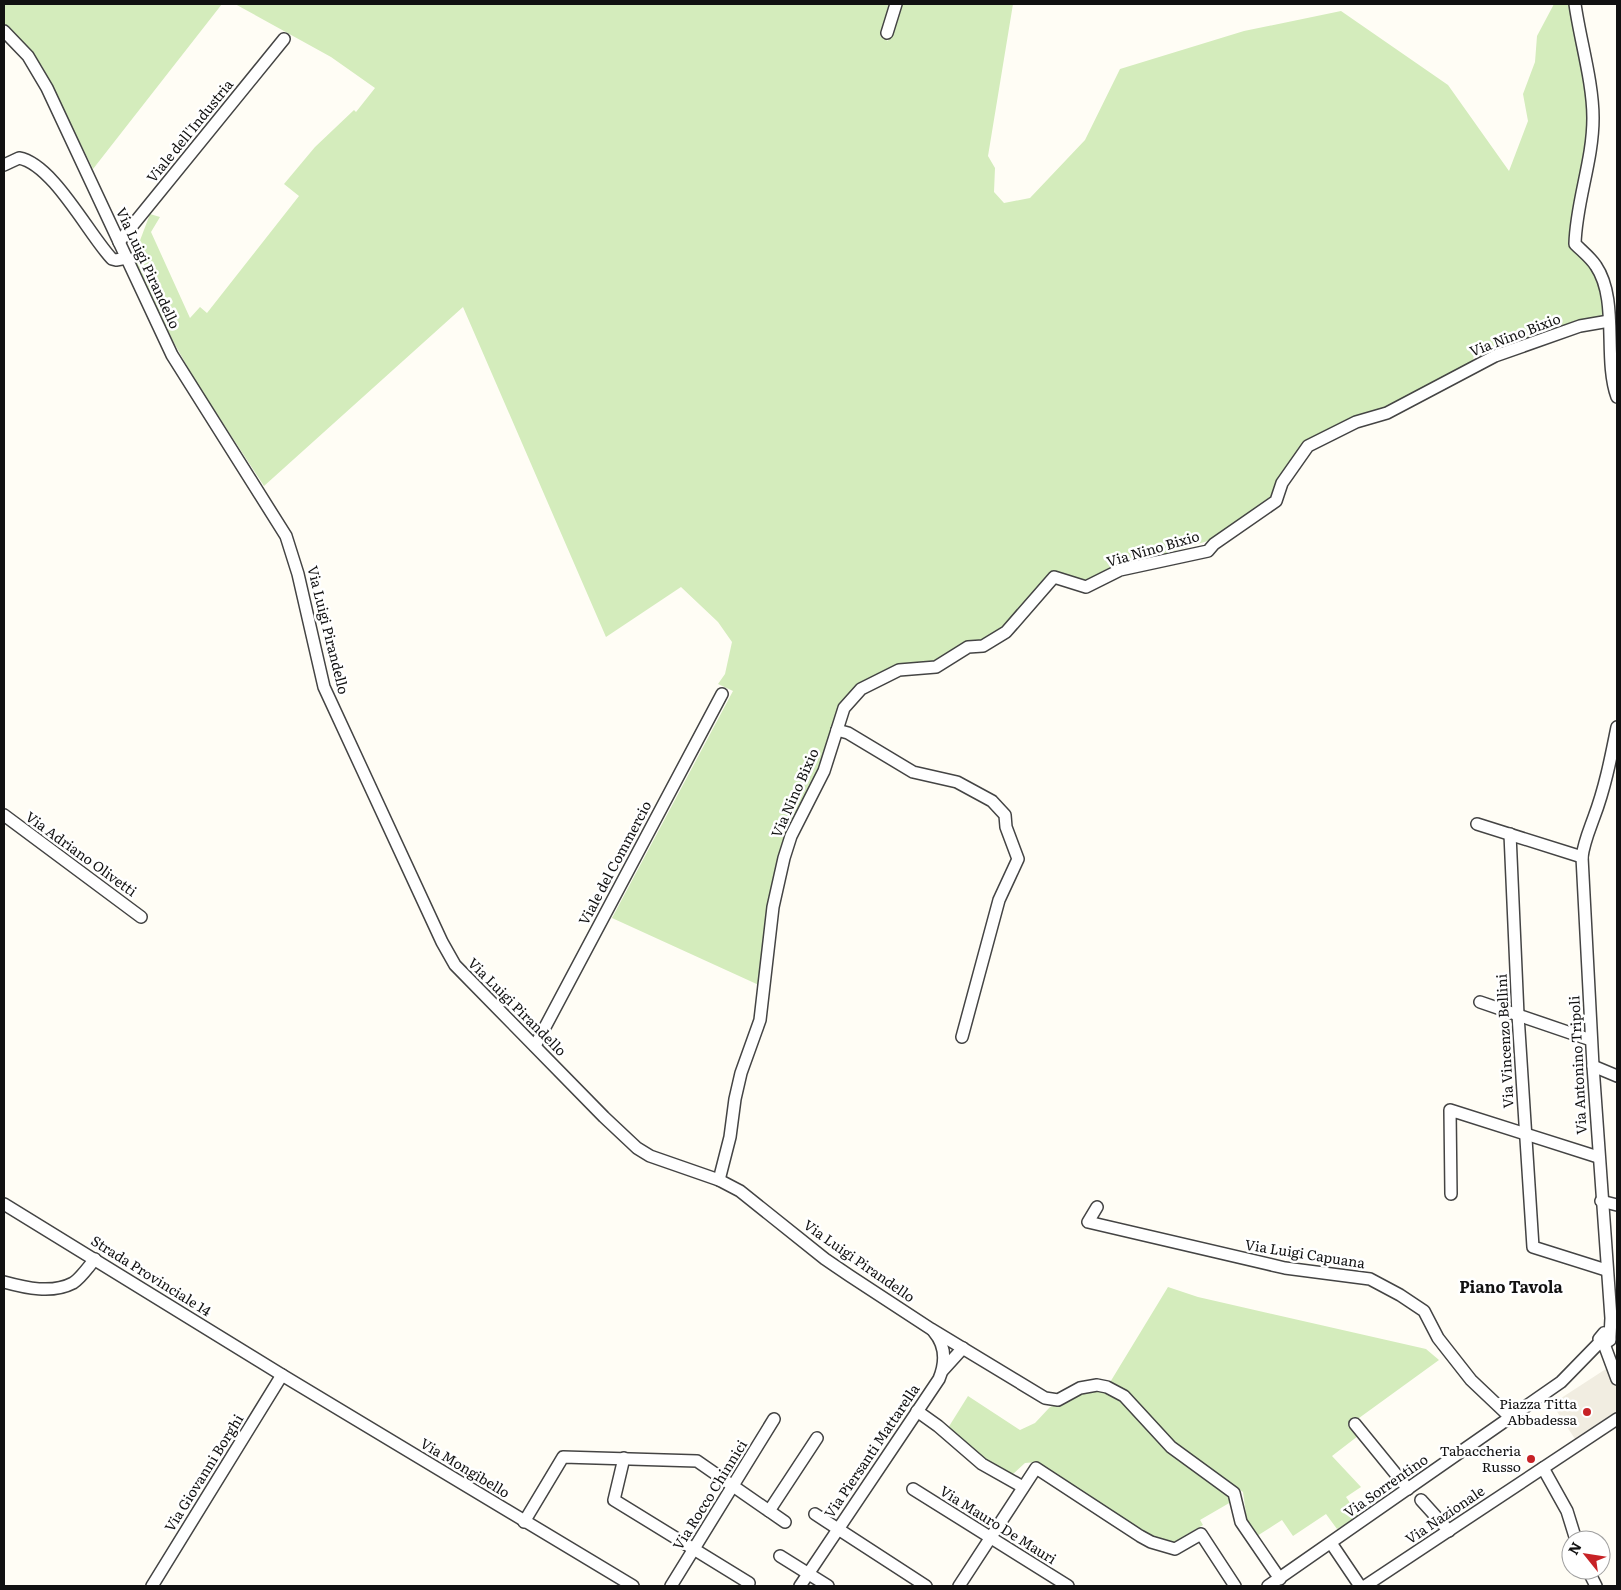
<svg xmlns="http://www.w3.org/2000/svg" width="1621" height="1590" font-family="Literata,serif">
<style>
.green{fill:#d4ecbc}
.plaza{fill:#f1ede1}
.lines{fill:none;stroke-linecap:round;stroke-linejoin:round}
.minor-casing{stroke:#444;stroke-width:14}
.minor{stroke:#fff;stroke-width:11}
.poi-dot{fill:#c72226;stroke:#fff;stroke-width:2}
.labels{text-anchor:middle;stroke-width:5;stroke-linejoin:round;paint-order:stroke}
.street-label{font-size:14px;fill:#111;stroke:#fff}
.poi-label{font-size:14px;fill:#111;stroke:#fff;text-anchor:end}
.quarter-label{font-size:16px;font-weight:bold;fill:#111;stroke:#fff}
</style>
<rect width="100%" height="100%" fill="#fffdf5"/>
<g class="green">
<polygon points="4,4 222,4 93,169 42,66 4,23"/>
<polygon points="235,4 890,4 880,36 888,41 901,4 1013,4 988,156 995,168 994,192 1004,203 1030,198 1085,140 1120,69 1244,31 1341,11 1448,85 1509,171 1528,121 1523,94 1535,62 1537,36 1554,4 1571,4 1588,112 1585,161 1571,230 1599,280 1603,315 1497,352 1489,346 1485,351 1488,354 1480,356 1474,351 1473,363 1386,410 1305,443 1273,499 1211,540 1120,567 1088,583 1053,571 1012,622 986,641 937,662 862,684 838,708 824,759 777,861 761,986 612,918 733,691 718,684 725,674 732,642 718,622 681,587 606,637 463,307 264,486 196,382 173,341 133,259 150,214 160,217 151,232 190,318 200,307 207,313 299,196 284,184 315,147 354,110 356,112 375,88 331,57"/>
<polygon points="1168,1287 1198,1297 1426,1349 1439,1360 1348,1426 1358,1436 1332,1456 1361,1487 1346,1497 1359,1516 1337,1529 1326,1514 1293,1536 1282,1520 1257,1536 1247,1521 1243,1492 1167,1438 1109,1384"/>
<path d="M1092,1390H1102L1118,1397L1230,1496L1231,1502L1200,1520L1203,1525L1174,1542L1151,1537L1110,1513L1037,1462L1025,1463L1013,1474C987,1467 966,1446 948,1428L968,1396L1020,1430L1035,1423L1050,1407L1064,1403L1081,1392Z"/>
</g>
<polygon class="plaza" points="1612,1365 1617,1379 1617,1419 1579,1445 1552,1404"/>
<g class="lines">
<g class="minor-casing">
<g id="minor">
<path d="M1575,4C1580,40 1593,82 1593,118C1593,161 1576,202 1575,244C1582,251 1591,258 1596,266C1619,300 1603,358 1617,397"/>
<polyline points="4,31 28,56 47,88 172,355 286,536 298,574 324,687 442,942 455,965 604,1117 637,1148 650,1156 719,1180 740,1191 825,1259 850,1276 931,1329 1045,1398 1058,1400 1080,1388 1097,1385 1107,1387 1124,1396 1171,1447 1234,1493 1241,1522 1280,1579"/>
<polyline points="887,33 896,4"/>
<path d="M4,165L19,158C53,164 89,235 112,259L116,260L127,258"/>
<polyline points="119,242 284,39"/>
<polyline points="837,730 848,733 913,772 957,782 992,801 1005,815 1006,827 1018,859 999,900 962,1037"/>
<polyline points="4,815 141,917"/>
<polyline points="1477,824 1582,857"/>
<polyline points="1510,834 1518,1015 1533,1247 1606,1270"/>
<polyline points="1480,1002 1591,1040"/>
<polyline points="535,1046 722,694"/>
<polyline points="1593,1066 1617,1076"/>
<polyline points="719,1180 730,1137 735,1099 741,1073 760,1020 773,907 784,858 791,836 824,771 844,708 861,689 899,670 936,667 968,647 983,646 1006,632 1054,577 1086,587 1120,570 1208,551 1214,544 1276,501 1282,483 1308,446 1356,422 1387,413 1495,356 1580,326 1609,321"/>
<polyline points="1451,1194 1450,1110 1598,1157"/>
<polyline points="1601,1201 1617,1205"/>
<polyline points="4,1204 282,1375 633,1586"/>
<polyline points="1097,1207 1088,1222 1285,1268 1370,1279 1400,1295 1424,1311 1438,1338 1471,1380 1510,1417"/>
<path d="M4,1282C26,1288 52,1294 73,1283C81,1278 89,1266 95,1259"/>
<path d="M1610,1337L1604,1333L1599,1339L1604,1344L1610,1340V1337L1611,1318L1593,1066L1582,857C1584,842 1589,831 1594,817C1605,788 1611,757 1617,727"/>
<polyline points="1604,1344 1617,1379"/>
<polyline points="943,1370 963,1348"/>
<polyline points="917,1411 938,1426 982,1464 1023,1487"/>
<polyline points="1355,1424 1408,1489"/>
<polyline points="624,1458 614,1500 749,1583"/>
<polyline points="1543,1468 1567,1511 1576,1540"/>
<polyline points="913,1489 1068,1586"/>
<polyline points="1421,1500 1449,1531"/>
<polyline points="769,1511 817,1438"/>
<polyline points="815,1514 926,1586"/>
<polyline points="524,1522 563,1457 697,1461 785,1522"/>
<polyline points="1331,1543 1360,1586"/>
<polyline points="780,1556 828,1586"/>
<polyline points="1588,1570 1596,1586"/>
<polyline points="152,1586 282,1375"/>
<polyline points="671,1586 774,1419"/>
<path d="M800,1586L939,1379C946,1362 946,1346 934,1332"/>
<polyline points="959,1586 1036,1468 1140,1536 1151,1542 1175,1549 1201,1534 1235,1586"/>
<polyline points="1268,1586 1561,1382 1600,1342"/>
<polyline points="1365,1586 1617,1419"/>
</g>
</g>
<use href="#minor" class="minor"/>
</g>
<g class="poi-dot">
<circle cx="1587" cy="1412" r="5"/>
<circle cx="1531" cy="1459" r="5"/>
</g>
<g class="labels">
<g class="street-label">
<text transform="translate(190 131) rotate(-51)" y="5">Viale dell'Industria</text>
<text transform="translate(148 268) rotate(65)" y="5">Via Luigi Pirandello</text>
<text transform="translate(1515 335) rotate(-21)" y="5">Via Nino Bixio</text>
<text transform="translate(1153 549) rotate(-16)" y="5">Via Nino Bixio</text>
<text transform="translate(328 630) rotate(76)" y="5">Via Luigi Pirandello</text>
<text transform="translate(795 793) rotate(-66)" y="5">Via Nino Bixio</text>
<text transform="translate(81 854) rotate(36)" y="5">Via Adriano Olivetti</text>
<text transform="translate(615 863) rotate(-62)" y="5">Viale del Commercio</text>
<text transform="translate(517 1007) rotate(45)" y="5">Via Luigi Pirandello</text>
<text transform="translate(1505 1041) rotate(-93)" y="5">Via Vincenzo Bellini</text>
<text transform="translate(1578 1065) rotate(-93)" y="5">Via Antonino Tripoli</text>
<text transform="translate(1305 1254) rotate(9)" y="5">Via Luigi Capuana</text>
<text transform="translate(859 1261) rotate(35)" y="5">Via Luigi Pirandello</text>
<text transform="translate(151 1276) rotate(32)" y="5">Strada Provinciale 14</text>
<text transform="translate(872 1451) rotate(-56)" y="5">Via Piersanti Mattarella</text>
<text transform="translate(465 1468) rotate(31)" y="5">Via Mongibello</text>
<text transform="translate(204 1473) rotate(-58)" y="5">Via Giovanni Borghi</text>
<text transform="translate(1386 1486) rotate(-35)" y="5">Via Sorrentino</text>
<text transform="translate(710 1495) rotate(-58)" y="5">Via Rocco Chinnici</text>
<text transform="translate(1445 1515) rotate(-34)" y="5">Via Nazionale</text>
<text transform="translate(998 1525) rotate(32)" y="5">Via Mauro De Mauri</text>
</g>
<g class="poi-label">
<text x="1577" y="1409">Piazza Titta<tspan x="1577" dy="16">Abbadessa</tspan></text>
<text x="1521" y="1456">Tabaccheria<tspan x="1521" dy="16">Russo</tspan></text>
</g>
<g class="quarter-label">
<text x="1511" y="1293">Piano Tavola</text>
</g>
</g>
<rect width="1621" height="1590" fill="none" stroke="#111111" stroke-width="10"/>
<g transform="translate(1586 1555) rotate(300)"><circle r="24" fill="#ffffff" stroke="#a0a0a0"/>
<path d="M0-4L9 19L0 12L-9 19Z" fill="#c72226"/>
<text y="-8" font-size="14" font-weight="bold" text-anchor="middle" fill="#111111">N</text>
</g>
</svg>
